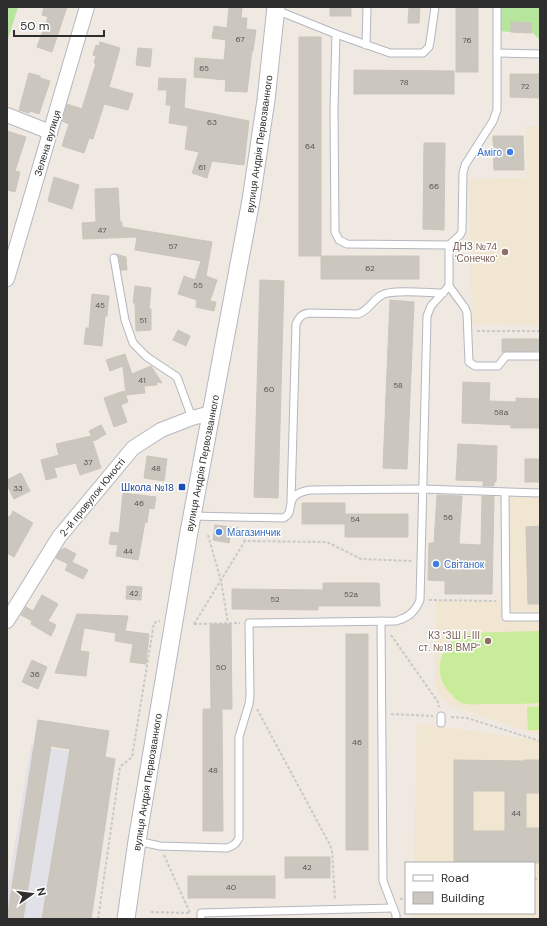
<svg xmlns="http://www.w3.org/2000/svg" width="547" height="926" font-family="'DM Sans',sans-serif">
<style>
.industrial{fill:#e3e1e8}
.education{fill:#f0e6d1}
.green{fill:#b6e59e}
.pitch{fill:#c9ec9a}
.building{fill:#cbc7bf;stroke:#cbc5ba;fill-rule:evenodd}
.lines{fill:none;stroke-linecap:round;stroke-linejoin:round}
.service-casing{stroke:#b4b7c1;stroke-width:9}
.minor-casing{stroke:#b4b7c1;stroke-width:16}
.tertiary-casing{stroke:#b4b7c1;stroke-width:19}
.path{stroke:#c9c9c9;stroke-width:2;stroke-dasharray:3 2;stroke-linecap:butt}
.service{stroke:#fff;stroke-width:7}
.minor{stroke:#fff;stroke-width:14}
.tertiary{stroke:#fff;stroke-width:17}
.shop-dot{fill:#3f7fe0;stroke:#fff;stroke-width:1.5}
.education-dot{fill:#8d6e63;stroke:#fff;stroke-width:1.5}
.transit-dot{fill:#1a4fb4;stroke:#fff;stroke-width:1.5}
.labels{text-anchor:middle;stroke-width:3;stroke-linejoin:round;paint-order:stroke}
.number-label{font-size:8px;fill:#555452}
.street-label{font-size:10px;fill:#2e2e2e;stroke:#fff}
.shop-label{font-size:10px;fill:#366cbe;stroke:#fff;text-anchor:start}
.education-label{font-size:10px;fill:#785e54;stroke:#fff;text-anchor:end}
.transit-label{font-size:10px;fill:#164399;stroke:#fff;text-anchor:end}
</style>
<rect width="100%" height="100%" fill="#efe9e1"/>
<polygon class="industrial" points="31,745 116,758 92,919 7,919 7,892"/>
<g class="education">
<polygon points="526,126 540,126 540,325 472,324 469,179 527,178"/>
<polygon points="505,493 540,493 540,735 452,706 441,697 436,687 435,681 436,600 505,601"/>
<polygon points="417,723 536,740 540,743 540,919 413,919 413,913 534,913 534,863 414,863"/>
</g>
<g class="green">
<polygon points="7,7 18,7 7,42"/>
<polygon points="501,7 540,7 540,40 533,33 509,32 500,31"/>
</g>
<g class="pitch">
<path d="M539,631L540,632V703C523,704 505,704 488,704C481,704 473,705 466,704C460,703 455,699 451,694C430,673 440,643 467,633Z"/>
<polygon points="540,706 540,730 528,730 527,707"/>
</g>
<g class="building">
<polygon points="44,7 67,7 52,52 37,47 48,17 42,15"/>
<polygon points="229,7 242,7 241,18 247,18 246,29 256,30 253,51 252,51 247,92 225,91 226,80 194,77 195,58 224,60 226,40 212,38 214,26 227,28"/>
<rect x="330" y="7" width="21" height="9"/>
<polygon points="409,7 420,7 419,23 408,23"/>
<rect x="456" y="7" width="22" height="65"/>
<polygon points="511,22 532,23 531,33 511,32"/>
<rect x="299" y="37" width="22" height="219"/>
<polygon points="100,42 120,48 109,87 133,94 128,110 104,104 93,139 89,138 84,153 62,146 69,124 62,121 67,104 82,109 96,63 94,63 96,56 93,55 96,45 99,46"/>
<polygon points="138,48 152,49 150,67 136,65"/>
<polygon points="354,70 454,71 454,94 354,94"/>
<polygon points="29,73 40,76 40,78 50,81 39,114 30,111 29,113 19,110"/>
<polygon points="510,74 540,74 540,98 510,97"/>
<polygon points="159,78 186,79 184,108 249,121 244,165 212,161 207,178 192,173 199,152 185,149 188,126 169,123 171,105 166,105 167,90 158,90"/>
<polygon points="7,131 26,137 15,171 20,172 15,192 7,190"/>
<polygon points="493,136 523,136 524,170 494,170"/>
<polygon points="424,143 445,143 444,230 423,229"/>
<polygon points="54,177 79,185 72,209 48,201"/>
<polygon points="118,188 120,222 122,222 122,227 212,242 206,276 217,280 210,301 216,302 214,311 196,307 197,300 178,294 184,276 195,280 201,261 135,250 137,237 83,239 82,223 96,222 95,189"/>
<polygon points="116,254 126,257 127,270 121,270 119,257"/>
<rect x="321" y="256" width="98" height="23"/>
<polygon points="260,280 284,281 278,498 254,497"/>
<polygon points="135,286 151,288 149,309 151,309 151,330 136,331 135,303 133,303"/>
<polygon points="92,294 109,296 107,316 105,316 102,346 84,344 86,328 89,328"/>
<polygon points="390,300 414,302 407,469 383,468"/>
<polygon points="178,330 190,336 186,346 173,340"/>
<polygon points="502,339 540,339 540,351 502,352"/>
<polygon points="125,354 132,374 151,366 162,383 157,382 157,385 144,386 145,393 126,395 123,366 110,371 106,360"/>
<polygon points="463,382 490,383 489,401 516,402 516,398 540,399 540,428 511,428 511,425 462,423"/>
<polygon points="124,391 128,402 121,405 127,422 114,427 104,398"/>
<polygon points="101,425 106,434 94,441 89,431"/>
<polygon points="91,436 101,468 80,475 76,463 54,468 57,477 46,480 41,460 59,455 56,444"/>
<polygon points="458,444 497,446 496,482 494,482 494,486 483,486 483,481 456,480"/>
<polygon points="147,456 167,459 164,481 144,478"/>
<rect x="525" y="459" width="15" height="23"/>
<polygon points="21,473 30,491 14,499 7,485 7,480"/>
<polygon points="123,493 156,497 154,509 149,508 147,523 145,522 138,560 116,556 118,545 109,544 111,532 119,533"/>
<polygon points="437,495 462,496 459,544 481,545 482,496 494,496 492,594 445,594 445,581 428,580 429,543 434,543"/>
<polygon points="302,503 345,503 345,514 408,514 408,537 345,537 345,524 302,524"/>
<polygon points="13,511 33,523 14,557 7,553 7,516 10,517"/>
<polygon points="215,525 231,527 229,543 213,540"/>
<polygon points="540,526 540,604 528,604 526,527"/>
<polygon points="65,548 76,554 72,562 88,570 83,579 65,570 68,564 56,558 61,550"/>
<polygon points="323,583 379,583 380,606 318,606 318,610 232,609 232,589 323,590"/>
<polygon points="127,586 142,587 141,600 126,599"/>
<polygon points="42,595 58,604 48,621 56,625 51,636 31,624 32,621 21,615 26,607 33,611"/>
<polygon points="77,614 128,616 125,631 149,634 146,664 130,662 133,644 115,641 116,633 84,628 80,651 89,652 86,676 55,673"/>
<polygon points="210,624 231,624 232,709 222,709 223,831 203,831 203,709 211,709"/>
<rect x="346" y="634" width="22" height="216"/>
<polygon points="32,660 47,667 38,689 22,682"/>
<polygon points="38,720 109,731 105,757 115,759 91,919 42,919 70,749 51,746 23,919 7,919"/>
<path d="M454,760L524,761V760H540V793H526V828H540V863H454ZM473,791H505V831H473Z"/>
<rect x="285" y="857" width="45" height="21"/>
<rect x="188" y="876" width="87" height="22"/>
</g>
<g class="lines">
<g class="service-casing">
<g id="service">
<polyline points="276,10 336,34 334,109 335,232 339,240 347,244 449,245"/>
<polyline points="336,34 390,53 423,53 429,47 430,42 435,7"/>
<polyline points="366,45 367,7"/>
<polyline points="497,53 540,54"/>
<polyline points="114,258 125,320 133,343 147,357 177,377 192,418"/>
<polyline points="449,286 465,308 467,313 469,362 475,366 498,366 506,356 540,356"/>
<polyline points="505,493 506,617 540,617"/>
<path d="M291,501L296,324C299,317 302,314 309,313L358,314C369,311 372,300 382,295C392,289 430,293 443,293"/>
<path d="M192,516L283,518C298,512 280,495 310,490L423,489L540,493"/>
<polyline points="381,621 383,881 396,915 396,919"/>
<polyline points="441,716 441,723"/>
<path d="M137,841L160,846L227,848C233,846 236,844 239,838V737L249,704L250,696L249,623L396,621C409,617 415,612 420,600L421,561L427,316L431,306L449,286V245L460,235L462,231L463,173L465,165L493,121L497,110V7"/>
<polyline points="201,919 201,913 393,908"/>
</g>
</g>
<g class="minor-casing">
<g id="minor">
<polyline points="7,115 50,132"/>
<polyline points="7,279 87,7"/>
<polyline points="7,621 59,537 133,448 161,430 192,418 211,413"/>
</g>
</g>
<g class="tertiary-casing">
<polyline id="tertiary" points="126,919 137,841 189,532 251,200 266,100 276,7"/>
</g>
<g class="path">
<polyline points="477,331 540,331"/>
<polyline points="236,527 245,541"/>
<polyline points="208,535 221,581 228,623"/>
<polyline points="429,600 496,601"/>
<polyline points="194,624 245,541 327,542 361,559 412,561"/>
<polyline points="194,624 240,623"/>
<polyline points="391,635 438,702 439,707"/>
<polyline points="257,709 330,845 332,851 335,900"/>
<polyline points="391,714 433,716"/>
<polyline points="451,717 467,718 540,741"/>
<polyline points="164,855 190,913"/>
<polyline points="534,879 540,879"/>
<polyline points="400,899 406,898"/>
<polyline points="151,912 190,913"/>
<polyline points="98,919 120,767 132,757 154,623 160,621"/>
</g>
<use href="#service" class="service"/>
<use href="#minor" class="minor"/>
<use href="#tertiary" class="tertiary"/>
</g>
<g class="shop-dot">
<circle cx="510" cy="152" r="4"/>
<circle cx="219" cy="532" r="4"/>
<circle cx="436" cy="564" r="4"/>
</g>
<g class="education-dot">
<circle cx="505" cy="252" r="4"/>
<circle cx="488" cy="641" r="4"/>
</g>
<rect class="transit-dot" x="178" y="483" width="8" height="8" rx="2"/>
<g class="labels">
<g class="number-label">
<text x="240" y="42">67</text>
<text x="467" y="43">76</text>
<text x="204" y="71">65</text>
<text x="404" y="85">78</text>
<text x="525" y="89">72</text>
<text x="212" y="125">63</text>
<text x="310" y="149">64</text>
<text x="202" y="170">61</text>
<text x="434" y="189">66</text>
<text x="102" y="233">47</text>
<text x="173" y="249">57</text>
<text x="370" y="271">62</text>
<text x="198" y="288">55</text>
<text x="100" y="308">45</text>
<text x="143" y="323">51</text>
<text x="142" y="383">41</text>
<text x="398" y="388">58</text>
<text x="269" y="392">60</text>
<text x="501" y="415">58а</text>
<text x="88" y="465">37</text>
<text x="156" y="471">48</text>
<text x="18" y="491">33</text>
<text x="139" y="506">46</text>
<text x="448" y="520">56</text>
<text x="355" y="522">54</text>
<text x="128" y="554">44</text>
<text x="134" y="596">42</text>
<text x="351" y="597">52а</text>
<text x="275" y="602">52</text>
<text x="221" y="670">50</text>
<text x="35" y="677">36</text>
<text x="357" y="745">46</text>
<text x="213" y="773">48</text>
<text x="516" y="816">44</text>
<text x="307" y="870">42</text>
<text x="231" y="890">40</text>
</g>
<g class="street-label">
<text transform="translate(47 143) rotate(-73)" y="4">Зелена вулиця</text>
<text transform="translate(259 144) rotate(-82)" y="4">вулиця Андрія Первозванного</text>
<text transform="translate(202 463) rotate(-79)" y="4">вулиця Андрія Первозванного</text>
<text transform="translate(92 497) rotate(-51)" y="4">2-й провулок Юності</text>
<text transform="translate(147 782) rotate(-81)" y="4">вулиця Андрія Первозванного</text>
</g>
<g class="shop-label">
<text x="502" y="156" text-anchor="end">Аміго</text>
<text x="227" y="536">Магазинчик</text>
<text x="444" y="568">Світанок</text>
</g>
<g class="education-label">
<text x="497" y="250">ДНЗ №74<tspan x="497" dy="12">'Сонечко'</tspan></text>
<text x="480" y="639">КЗ "ЗШ І-ІІІ<tspan x="480" dy="12">ст. №18 ВМР"</tspan></text>
</g>
<g class="transit-label">
<text x="174" y="491">Школа №18</text>
</g>
</g>
<rect width="547" height="926" fill="none" stroke="#2e2e2e" stroke-width="16"/>
<rect x="405" y="862" width="130" height="52" fill="#ffffff" stroke="#ababab"/>
<rect x="413" y="875" width="20" height="6" fill="#ffffff" stroke="#ababab"/>
<text x="441" y="882" font-size="12" fill="#2e2e2e">Road</text>
<rect x="413" y="892" width="20" height="12" fill="#cbc7bf" stroke="#ababab"/>
<text x="441" y="902" font-size="12" fill="#2e2e2e">Building</text>
<g transform="translate(32 894) rotate(76)" stroke="#ffffff" stroke-width="3" paint-order="stroke">
<path d="M0-3L7 15L0 10L-7 15Z" fill="#2e2e2e"/>
<text y="-6" font-size="11" font-weight="bold" text-anchor="middle" fill="#2e2e2e">N</text>
</g>
<path d="M14 30v6h90v-6" fill="none" stroke="#2e2e2e" stroke-width="2"/>
<text x="20" y="30" font-size="12" fill="#2e2e2e" stroke="#ffffff" stroke-width="3" paint-order="stroke">50 m</text>
</svg>
